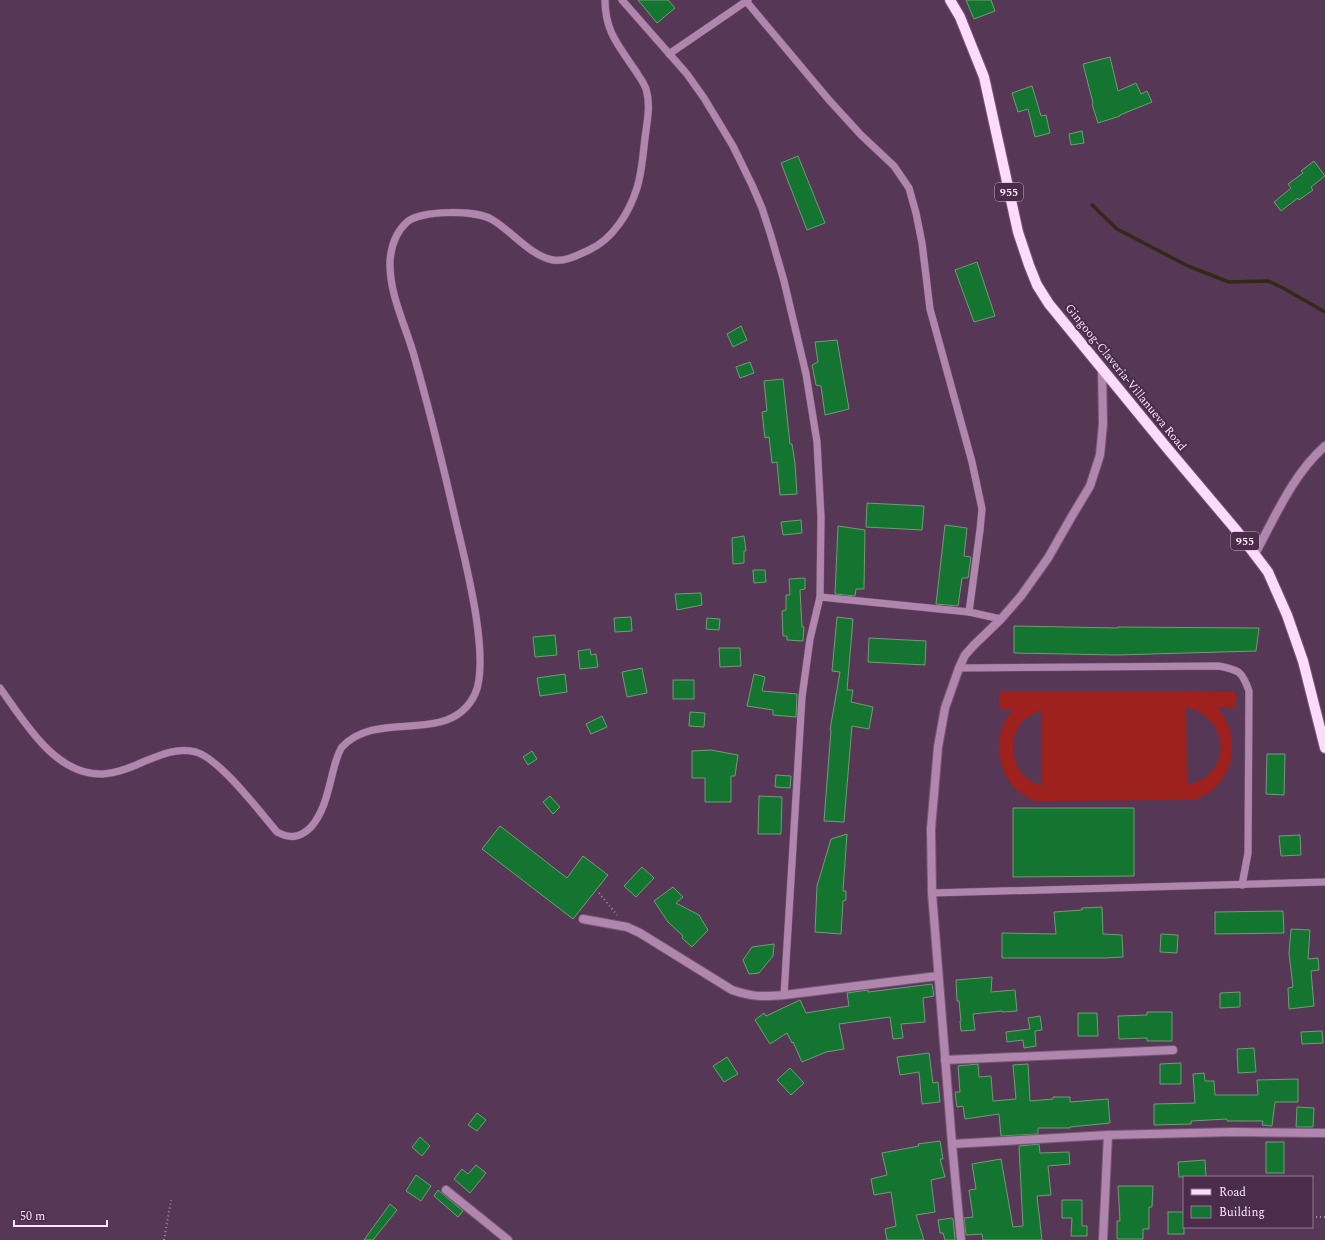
<svg xmlns="http://www.w3.org/2000/svg" width="1325" height="1240" font-family="Spectral,serif">
<style>
.grass{fill:#9e211d;fill-rule:evenodd}
.lines{fill:none;stroke-linecap:round;stroke-linejoin:round}
.stream{stroke:#322a17;stroke-width:3.5}
.building{fill:#147530;stroke:#739a78}
.lane-casing{stroke:#755773;stroke-width:8}
.street-casing{stroke:#755773;stroke-width:10}
.primary-casing{stroke:#755773;stroke-width:12}
.path{stroke:#a88ea7;stroke-width:2;stroke-dasharray:1 3;stroke-linecap:butt}
.lane{stroke:#b086ae;stroke-width:7}
.street{stroke:#b086ae;stroke-width:8}
.primary{stroke:#fedbfc;stroke-width:10}
.labels{text-anchor:middle;stroke-width:4;stroke-linejoin:round;paint-order:stroke}
.shield{fill:#4b2c4b;stroke:#c6afc5;stroke-width:1}
.shield-label{font-size:11px;font-weight:bold;fill:#fbe7f9}
.street-label{font-size:12px;fill:#fbe7f9;stroke:#4b2c4b}
</style>
<rect width="100%" height="100%" fill="#573756"/>
<path class="grass" d="M999,691L1235,692V707H1217C1239,732 1237,771 1210,792C1205,795 1199,798 1193,800L1034,801C1029,798 1023,795 1018,791C998,774 994,741 1006,719C1008,715 1012,712 1014,709H999ZM1186,708C1217,712 1233,751 1209,774C1203,780 1195,783 1187,785ZM1042,710V786C1038,784 1034,783 1030,781C1012,769 1007,740 1021,723C1027,717 1034,713 1042,710Z"/>
<g class="lines">
<polyline class="stream" points="1092,205 1117,229 1188,266 1229,282 1268,281 1283,288 1325,312"/>
</g>
<g class="building">
<polygon points="638,0 668,0 675,8 657,23"/>
<polygon points="966,0 991,0 995,11 974,19"/>
<polygon points="1110,57 1118,91 1136,83 1141,94 1147,91 1152,102 1120,115 1120,116 1098,123 1092,104 1093,103 1083,64"/>
<polygon points="1032,86 1041,116 1046,115 1050,133 1035,137 1028,109 1018,112 1012,93"/>
<polygon points="1082,131 1084,143 1071,145 1069,134"/>
<polygon points="798,156 825,223 807,230 781,163"/>
<polygon points="1314,161 1325,176 1311,187 1313,190 1299,200 1298,198 1281,211 1274,202 1291,188 1288,184 1303,173 1301,171"/>
<polygon points="977,262 995,316 974,322 955,270"/>
<polygon points="741,326 747,340 733,347 727,334"/>
<polygon points="837,340 849,409 825,415 821,386 816,385 812,365 818,362 815,342"/>
<polygon points="750,362 754,373 740,378 736,367"/>
<polygon points="783,379 790,444 792,444 795,463 797,494 780,495 777,462 772,463 769,437 765,438 762,412 767,411 764,381"/>
<polygon points="867,503 924,506 922,530 866,527"/>
<polygon points="801,520 802,533 783,535 781,522"/>
<polygon points="945,525 967,528 964,556 971,557 968,578 962,578 958,606 936,604"/>
<polygon points="838,526 865,530 864,589 856,589 855,596 835,594"/>
<polygon points="744,536 746,551 744,551 744,563 733,564 732,538"/>
<polygon points="753,570 765,570 766,582 754,583"/>
<polygon points="805,578 805,589 800,590 802,627 804,627 803,641 787,640 787,636 783,636 782,611 786,610 786,595 790,595 789,579"/>
<polygon points="701,593 702,605 677,610 675,594"/>
<polygon points="631,617 632,631 615,632 614,618"/>
<polygon points="837,617 853,619 847,690 853,690 851,702 873,707 869,729 852,726 844,822 824,821 831,730 830,730 840,672 832,671"/>
<polygon points="707,618 720,619 719,630 706,629"/>
<polygon points="1014,626 1118,628 1118,627 1259,628 1256,651 1117,655 1014,653"/>
<polygon points="555,635 557,655 535,657 533,637"/>
<polygon points="869,638 926,641 925,665 868,662"/>
<polygon points="719,648 740,648 741,666 720,667"/>
<polygon points="590,649 591,655 596,654 598,667 580,669 578,651"/>
<polygon points="642,668 647,693 627,697 622,672"/>
<polygon points="565,674 567,692 540,696 537,678"/>
<polygon points="754,674 765,677 762,691 797,694 796,717 773,715 773,710 747,706"/>
<rect x="673" y="680" width="21" height="19"/>
<polygon points="690,712 705,713 704,727 689,726"/>
<polygon points="602,716 607,727 591,734 586,724"/>
<polygon points="711,750 738,755 735,776 731,776 731,802 705,802 705,778 692,778 692,751"/>
<polygon points="532,751 537,759 528,765 523,757"/>
<polygon points="1267,754 1285,754 1284,795 1266,794"/>
<polygon points="776,775 791,776 790,788 775,787"/>
<polygon points="550,796 560,807 553,814 543,802"/>
<polygon points="759,796 782,797 781,834 758,834"/>
<polygon points="1013,808 1134,808 1134,876 1013,877"/>
<polygon points="500,826 567,878 583,856 608,875 573,919 482,849"/>
<polygon points="847,834 843,891 846,891 846,900 843,901 841,934 815,932 817,886 831,839"/>
<polygon points="1300,835 1301,855 1281,856 1279,836"/>
<polygon points="642,867 654,878 636,897 624,886"/>
<polygon points="673,887 683,897 676,903 699,915 708,930 692,947 682,938 683,936 668,922 654,901"/>
<polygon points="1102,907 1103,934 1122,935 1123,957 1106,958 1002,958 1002,933 1056,934 1054,912 1082,910 1082,908"/>
<polygon points="1283,911 1284,933 1215,934 1215,912"/>
<polygon points="1291,929 1310,930 1308,959 1318,958 1319,970 1311,971 1314,1006 1289,1009 1288,988 1293,987 1289,953"/>
<polygon points="1161,934 1178,935 1177,953 1160,952"/>
<polygon points="774,944 773,956 759,973 749,974 743,960 752,947"/>
<polygon points="992,977 991,992 1015,990 1017,1011 1002,1012 1002,1011 973,1014 975,1030 961,1031 960,1021 961,1021 959,1001 957,1001 956,980"/>
<polygon points="932,984 934,996 923,998 925,1022 901,1024 903,1038 893,1039 890,1017 839,1024 844,1049 826,1052 802,1062 793,1042 792,1043 787,1033 770,1044 755,1020 764,1013 766,1016 800,1000 806,1013 849,1006 847,993 868,990 868,992"/>
<polygon points="1240,992 1240,1007 1220,1008 1220,993"/>
<polygon points="1147,1012 1172,1012 1172,1041 1147,1041 1147,1038 1119,1039 1118,1016 1147,1015"/>
<polygon points="1078,1013 1097,1013 1098,1036 1078,1036"/>
<polygon points="1040,1016 1042,1030 1035,1031 1036,1046 1024,1048 1023,1040 1007,1042 1006,1032 1030,1029 1028,1018"/>
<polygon points="1322,1031 1323,1043 1302,1044 1301,1032"/>
<polygon points="1254,1048 1256,1072 1238,1073 1237,1049"/>
<polygon points="929,1053 933,1083 938,1082 940,1102 922,1104 919,1072 900,1075 897,1057"/>
<polygon points="727,1057 738,1074 724,1082 713,1066"/>
<polygon points="1181,1063 1181,1084 1160,1084 1160,1064"/>
<polygon points="978,1064 979,1077 991,1076 993,1101 1016,1099 1013,1065 1028,1064 1030,1101 1053,1099 1053,1097 1070,1097 1070,1102 1108,1099 1110,1123 1070,1127 1070,1128 1038,1128 1038,1134 1001,1136 999,1114 965,1119 963,1106 957,1107 955,1092 960,1092 958,1066"/>
<polygon points="790,1068 804,1083 791,1095 777,1080"/>
<polygon points="1204,1073 1205,1081 1214,1081 1215,1095 1258,1095 1257,1080 1298,1079 1298,1102 1275,1102 1272,1126 1262,1125 1263,1121 1227,1121 1227,1119 1191,1121 1191,1124 1154,1125 1154,1104 1195,1103 1193,1074"/>
<polygon points="1297,1107 1314,1108 1313,1127 1296,1127"/>
<polygon points="477,1113 486,1120 477,1131 468,1125"/>
<polygon points="420,1137 430,1146 422,1156 412,1147"/>
<polygon points="940,1141 943,1159 940,1159 945,1177 931,1180 935,1212 916,1215 924,1240 887,1240 885,1229 896,1226 891,1192 874,1195 871,1179 887,1175 882,1153 919,1146 918,1144"/>
<rect x="1266" y="1142" width="18" height="31"/>
<polygon points="1039,1144 1040,1153 1069,1152 1070,1164 1048,1166 1051,1195 1037,1196 1042,1240 983,1240 982,1234 966,1235 964,1218 973,1217 969,1190 976,1189 972,1164 1001,1159 1013,1227 1023,1226 1019,1146"/>
<polygon points="1205,1160 1206,1177 1179,1177 1178,1162"/>
<polygon points="476,1165 486,1173 470,1193 454,1179 462,1169 468,1174"/>
<polygon points="416,1175 431,1186 421,1201 406,1191"/>
<polygon points="1118,1186 1153,1186 1152,1207 1149,1207 1149,1229 1143,1229 1143,1239 1117,1239 1117,1221 1120,1221"/>
<polygon points="438,1190 463,1211 458,1217 434,1196"/>
<polygon points="1062,1200 1082,1200 1082,1226 1087,1226 1087,1236 1071,1236 1072,1218 1062,1218"/>
<polygon points="390,1204 397,1210 373,1240 364,1240"/>
<rect x="1168" y="1212" width="16" height="22"/>
<polygon points="952,1218 953,1219 955,1240 945,1240 943,1233 940,1233 938,1220"/>
</g>
<g class="lines">
<g class="lane-casing">
<g id="lane">
<polyline points="622,0 687,74 704,98 733,146 752,185 762,208 771,236 784,281 806,374 817,442 821,517 820,597 810,639 802,697 784,995"/>
<polyline points="746,1 829,100 861,135 894,166 909,188 916,213 922,243 930,309 972,462 982,509 980,530 969,612"/>
<polyline points="669,54 748,0"/>
<polyline points="820,597 969,612 1001,619"/>
<path d="M959,668L1219,666C1239,670 1242,671 1249,691L1248,853L1242,885"/>
<path d="M0,688C24,721 55,776 103,774C117,773 130,768 143,762C160,755 177,747 196,752C220,759 260,812 277,832C290,839 300,838 311,827C326,810 329,785 335,764C337,758 339,751 342,747C378,708 450,747 475,694C491,659 465,560 456,522C443,465 429,408 413,352C404,322 389,293 390,261C391,247 396,232 407,222C420,210 476,210 491,219C511,230 530,256 553,260C565,262 578,255 589,250C613,239 629,213 637,188C642,172 643,154 645,138C647,122 651,105 646,89C644,83 640,78 637,73C620,47 605,33 605,0"/>
<polyline points="932,893 1325,882"/>
</g>
</g>
<g class="street-casing">
<g id="street">
<path d="M1255,554C1275,517 1293,474 1325,446"/>
<path d="M583,919L627,927L640,933L732,990C752,997 763,997 784,995L938,976"/>
<polyline points="945,1060 1173,1050"/>
<polyline points="952,1144 1108,1135 1233,1132 1325,1133"/>
<polyline points="446,1190 508,1240"/>
<polyline points="961,1240 952,1144 932,893 931,829 938,747 945,708 959,668 965,655 974,645 1001,619 1021,596 1048,558 1072,516 1090,486 1100,455 1103,424 1102,368"/>
<polyline points="1103,1240 1108,1135"/>
</g>
</g>
<g class="primary-casing">
<polyline id="primary" points="950,0 960,17 984,77 1018,232 1029,265 1037,285 1049,304 1167,448 1237,531 1268,572 1287,615 1303,661 1325,748"/>
</g>
<g class="path">
<polyline points="599,893 617,915"/>
<polyline points="1312,1217 1325,1217"/>
<polyline points="164,1240 171,1200"/>
</g>
<use href="#lane" class="lane"/>
<use href="#street" class="street"/>
<use href="#primary" class="primary"/>
</g>
<g class="labels">
<g class="shield">
<rect x="995" y="183" width="28" height="18" rx="3"/>
<rect x="1231" y="532" width="28" height="18" rx="3"/>
</g>
<g class="shield-label">
<text x="1009" y="196">955</text>
<text x="1245" y="545">955</text>
</g>
<g class="street-label">
<text transform="translate(1126 377) rotate(51)" y="4">Gingoog-Claveria-Villanueva Road</text>
</g>
</g>
<rect x="1183" y="1176" width="130" height="52" fill="#4b2c4b" stroke="#917791"/>
<rect x="1191" y="1189" width="20" height="6" fill="#fedbfc" stroke="#917791"/>
<text x="1219" y="1196" font-size="12" fill="#fbe7f9">Road</text>
<rect x="1191" y="1206" width="20" height="12" fill="#147530" stroke="#917791"/>
<text x="1219" y="1216" font-size="12" fill="#fbe7f9">Building</text>
<path d="M14 1220v6h93v-6" fill="none" stroke="#fbe7f9" stroke-width="2"/>
<text x="20" y="1220" font-size="12" fill="#fbe7f9" stroke="#4b2c4b" stroke-width="3" paint-order="stroke">50 m</text>
</svg>
